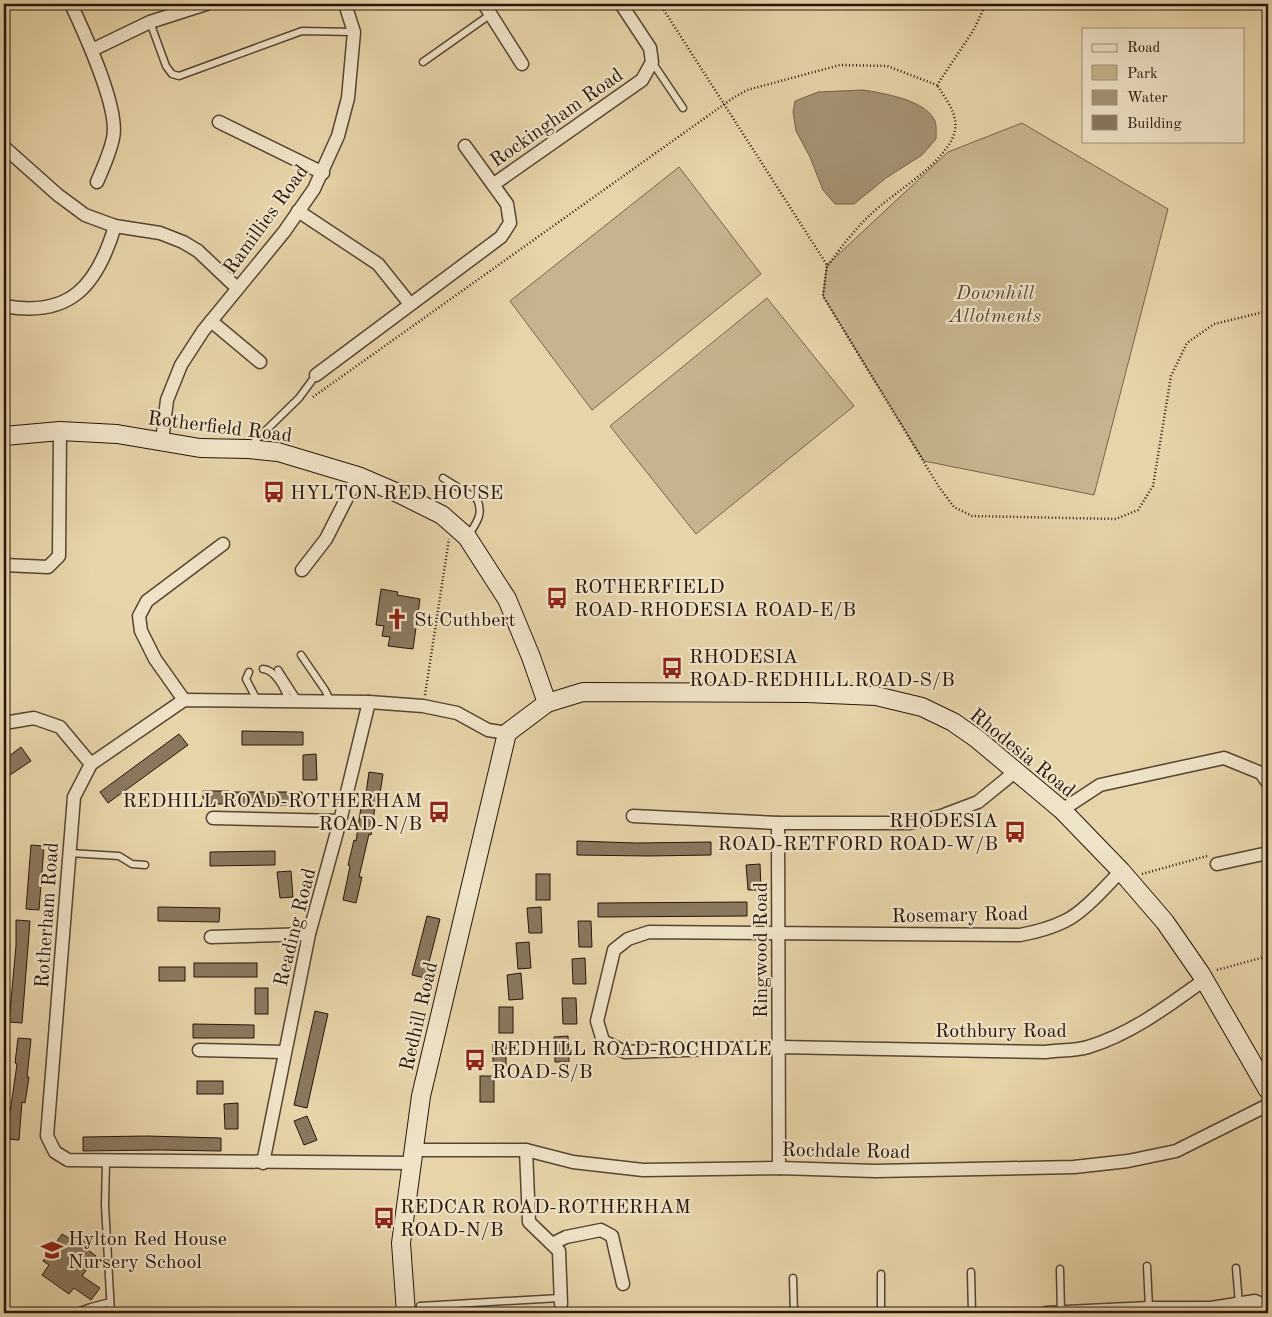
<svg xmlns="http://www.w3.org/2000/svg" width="1272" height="1317" font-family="'Old Standard TT',serif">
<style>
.green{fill:#c6b48e;stroke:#76644d}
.water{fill:#a59374;stroke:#72614a}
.building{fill:#8a785e;stroke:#26150c}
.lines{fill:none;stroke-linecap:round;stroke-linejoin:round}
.lane-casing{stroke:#564533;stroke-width:9}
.street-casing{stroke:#564533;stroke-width:15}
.secondary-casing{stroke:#26150c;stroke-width:20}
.path{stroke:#26150c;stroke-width:2.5;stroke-dasharray:1 2.5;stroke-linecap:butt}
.lane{stroke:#efe3c7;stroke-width:6}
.street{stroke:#efe3c7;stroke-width:12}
.secondary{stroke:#efe3c7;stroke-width:18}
.labels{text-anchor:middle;stroke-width:4.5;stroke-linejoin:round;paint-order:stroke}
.street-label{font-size:20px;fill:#26150c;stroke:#efe3c7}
.park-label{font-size:20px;font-style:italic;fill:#564533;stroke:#efe3c7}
.poi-label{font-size:20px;fill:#26150c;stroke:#efe3c7;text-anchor:start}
</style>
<rect width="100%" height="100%" fill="#e7d4a9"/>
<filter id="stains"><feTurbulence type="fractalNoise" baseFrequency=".004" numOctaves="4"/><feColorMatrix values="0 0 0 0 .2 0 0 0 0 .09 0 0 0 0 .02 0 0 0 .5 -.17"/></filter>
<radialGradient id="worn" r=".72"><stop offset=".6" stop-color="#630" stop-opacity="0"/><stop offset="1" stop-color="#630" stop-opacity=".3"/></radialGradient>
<g class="green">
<polygon points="1022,123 1168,209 1094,495 924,461 823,296 827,265 948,152"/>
<polygon points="679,167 761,274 592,410 510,301"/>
<polygon points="767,298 854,406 696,534 610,426"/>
</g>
<path class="water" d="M863,90C883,93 924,100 934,119C937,124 936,133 936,139L922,155L886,178L854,204H835L823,190L810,157L796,131L793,112L795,101L818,92Z"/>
<g class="building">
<polygon points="381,589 398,592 397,595 420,599 413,649 388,646 390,637 382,636 384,626 376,625"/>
<polygon points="242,731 303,732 303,745 242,745"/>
<polygon points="179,734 188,745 108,803 100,792"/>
<polygon points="21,747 31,761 4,779 4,760"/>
<polygon points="316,754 317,780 303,780 303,755"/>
<polygon points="369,772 383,774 379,800 376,799 371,835 369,834 359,877 362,877 356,903 343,900 350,866 348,865 354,840 356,841 361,807 364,808"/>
<polygon points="203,791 229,791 229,792 302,792 302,805 241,806 241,804 203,804"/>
<polygon points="577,841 636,843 711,842 711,855 648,856 577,855"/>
<polygon points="31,845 44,846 39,910 26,909"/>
<polygon points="275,851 275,865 210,866 210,852"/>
<polygon points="760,864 761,890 748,890 746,865"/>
<polygon points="291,871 293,897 280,898 277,872"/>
<rect x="536" y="874" width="14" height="26"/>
<polygon points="747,902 747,916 598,917 598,903"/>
<polygon points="158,907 220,908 219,922 158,921"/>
<polygon points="541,907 542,933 529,933 527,908"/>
<polygon points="427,916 440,919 425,978 412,975"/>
<polygon points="16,920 30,921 22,1023 9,1022 16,946"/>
<polygon points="578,921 591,921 592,947 579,947"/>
<polygon points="529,942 531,968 518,969 516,943"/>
<polygon points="585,958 586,984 573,984 572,959"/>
<rect x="194" y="963" width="63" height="14"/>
<rect x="159" y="967" width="26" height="14"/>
<polygon points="521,973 523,999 509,1000 507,975"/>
<rect x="255" y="988" width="13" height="26"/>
<polygon points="562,998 576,998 577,1024 563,1024"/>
<rect x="499" y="1007" width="14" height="26"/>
<polygon points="315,1011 328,1014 307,1108 294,1105"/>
<polygon points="193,1024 254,1025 254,1038 193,1038"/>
<polygon points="568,1036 569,1062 555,1062 554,1037"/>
<polygon points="18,1038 31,1039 27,1077 29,1077 25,1103 22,1102 19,1140 5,1139 7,1113 10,1113 17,1064 15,1063"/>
<rect x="493" y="1042" width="13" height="25"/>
<rect x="480" y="1076" width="14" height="26"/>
<rect x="197" y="1081" width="26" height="13"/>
<polygon points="238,1103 238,1129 225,1129 224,1104"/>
<polygon points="307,1116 317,1140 304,1145 294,1121"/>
<polygon points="147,1136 221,1138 221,1151 160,1150 83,1151 83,1137"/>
<polygon points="62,1234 77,1243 80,1239 89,1245 87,1249 96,1256 82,1276 100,1288 91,1300 74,1288 69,1294 42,1275 49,1265 43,1261"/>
</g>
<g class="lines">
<g class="lane-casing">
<g id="lane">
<polyline points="150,22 166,66 172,74 179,76 302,31 354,32"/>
<polyline points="423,62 491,14"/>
<polyline points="652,62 683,108"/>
<polyline points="251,445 299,398 316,375"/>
<path d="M443,478L477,499C484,515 476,523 468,536"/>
<polyline points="301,655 325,690 331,702"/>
<path d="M263,669C276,670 285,690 289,701"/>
<polyline points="278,670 298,701"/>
<polyline points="249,672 246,679 257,700"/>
<polyline points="69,853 119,856 132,864 145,865"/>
<polyline points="106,1161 105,1205 111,1313"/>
<polyline points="1147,1266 1149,1308"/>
<polyline points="1236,1268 1239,1304"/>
<polyline points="1060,1269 1061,1313"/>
<polyline points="971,1272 972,1313"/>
<polyline points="881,1274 881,1313"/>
<polyline points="793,1278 794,1313"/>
<polyline points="420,1306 560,1298"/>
<polyline points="74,1313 91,1307 110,1302"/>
</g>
</g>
<g class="street-casing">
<g id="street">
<path d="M71,4C84,32 120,109 113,138C110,153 103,168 97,182"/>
<polyline points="484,4 522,64"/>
<polyline points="92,50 150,22 206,4"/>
<polyline points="219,122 323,173"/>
<polyline points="4,147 58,195 85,215 115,226 160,233 183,242 198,251 237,288"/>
<polyline points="494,184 642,80 652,62 650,48 621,4"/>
<polyline points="298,211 378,264 410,304"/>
<path d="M4,306C70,318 97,286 115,226"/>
<polyline points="211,321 260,362"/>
<polyline points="316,375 501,237 510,223 507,204 465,146"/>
<polyline points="162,441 167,400 181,365 203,331 284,232 314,189 338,136 348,98 354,32 345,4"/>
<polyline points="4,565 48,567 59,556 60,431"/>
<polyline points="302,570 326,539 358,476"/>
<polyline points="184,700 155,659 141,631 139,616 147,601 223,544"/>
<polyline points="4,723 34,718 60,727 91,764"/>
<polyline points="1062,810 1100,785 1224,758 1261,773 1268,783"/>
<polyline points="633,816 778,823 910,823 941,816 978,802 1015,772"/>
<polyline points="213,818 340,821"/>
<polyline points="778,823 779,1168"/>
<polyline points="1217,864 1268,853"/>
<path d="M1121,871C1106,886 1084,912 1065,921C1051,928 1036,932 1020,935L649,932L628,939L614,950L597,1021L603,1041L625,1052L779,1047L1046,1052C1059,1050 1075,1051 1088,1047C1131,1034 1168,1006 1204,980"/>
<polyline points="211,937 309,934"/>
<polyline points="199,1050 284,1052"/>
<polyline points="413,1150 526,1150 573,1162 643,1170 779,1168 875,1171 1074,1167 1128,1161 1176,1151 1268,1105"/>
<polyline points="526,1150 529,1222 559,1251 561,1304"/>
<polyline points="263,1163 309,934 340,821 369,702"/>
<polyline points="412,1163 68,1160 55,1152 47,1136 74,797 91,764 184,700 369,702 423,706 457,713 488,730 507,733"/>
<polyline points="552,1244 566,1237 601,1230 612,1236 623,1284"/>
<polyline points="1046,1313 1149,1308 1211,1308 1255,1301 1268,1307"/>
</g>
</g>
<g class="secondary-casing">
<g id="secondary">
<polyline points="4,436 60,431 117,434 200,448 248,449 278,452 358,476 400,494 442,515 467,537 507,599 531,657 547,703"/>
<polyline points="406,1313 401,1243 421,1096 507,733 547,703 583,692 807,693 876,696 922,707 953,722 976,738 1062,810 1121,871 1165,922 1201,974 1268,1090"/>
</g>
</g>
<g class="path">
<polyline points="660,4 827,265 823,296 939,487 954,507 972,516 1116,519 1138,510 1153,486 1171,376 1187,343 1214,324 1268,311"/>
<path d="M828,265C841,248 854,230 870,215C892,193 949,162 955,130C958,113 945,98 937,85"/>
<polyline points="313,397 733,98 747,90 840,65 887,66 937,85 973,31 986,4"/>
<polyline points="425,695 449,539"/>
<polyline points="1142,874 1207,856"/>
<polyline points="1217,970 1268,956"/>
</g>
<use href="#lane" class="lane"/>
<use href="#street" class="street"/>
<use href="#secondary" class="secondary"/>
</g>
<defs>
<g id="bus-bare" transform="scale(1.725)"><path d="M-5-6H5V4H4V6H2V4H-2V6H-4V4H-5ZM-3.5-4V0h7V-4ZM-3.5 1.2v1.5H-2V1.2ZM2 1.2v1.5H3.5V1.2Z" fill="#8f2418" stroke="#efe3c7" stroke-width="2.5" paint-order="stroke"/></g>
<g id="church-bare" transform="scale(1.725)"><path d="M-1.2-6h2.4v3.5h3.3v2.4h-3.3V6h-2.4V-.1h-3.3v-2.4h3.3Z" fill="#8f2418" stroke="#efe3c7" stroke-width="2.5" paint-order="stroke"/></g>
<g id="school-bare" transform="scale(1.725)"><path d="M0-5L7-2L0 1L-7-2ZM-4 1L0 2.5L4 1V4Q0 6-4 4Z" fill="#8f2418" stroke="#efe3c7" stroke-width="2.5" paint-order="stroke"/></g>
</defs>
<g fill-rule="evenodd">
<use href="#bus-bare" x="274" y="492"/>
<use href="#bus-bare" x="557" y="598"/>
<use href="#church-bare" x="397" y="619"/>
<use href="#bus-bare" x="672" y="668"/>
<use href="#bus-bare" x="439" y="812"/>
<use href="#bus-bare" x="1015" y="832"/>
<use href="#bus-bare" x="475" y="1060"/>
<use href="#bus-bare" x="384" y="1218"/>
<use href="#school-bare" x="52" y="1250"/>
</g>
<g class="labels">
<g class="street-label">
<text transform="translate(556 117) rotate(-35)" y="7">Rockingham Road</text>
<text transform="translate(265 219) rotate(-54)" y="7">Ramillies Road</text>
<text transform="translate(220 426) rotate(7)" y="7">Rotherfield Road</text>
<text transform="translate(1023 752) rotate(39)" y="7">Rhodesia Road</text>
<text transform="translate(960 914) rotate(-1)" y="7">Rosemary Road</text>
<text transform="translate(46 915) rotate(-86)" y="7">Rotherham Road</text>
<text transform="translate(294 927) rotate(-76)" y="7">Reading Road</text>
<text transform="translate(760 950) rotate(-90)" y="7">Ringwood Road</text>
<text transform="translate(418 1016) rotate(-77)" y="7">Redhill Road</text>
<text x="1001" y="1037">Rothbury Road</text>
<text transform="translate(846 1150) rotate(1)" y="7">Rochdale Road</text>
</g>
<g class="park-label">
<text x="995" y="299">Downhill<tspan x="995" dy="23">Allotments</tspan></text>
</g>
<g class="poi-label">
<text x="290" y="499">HYLTON RED HOUSE</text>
<text x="574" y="593">ROTHERFIELD<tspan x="574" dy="23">ROAD-RHODESIA ROAD-E/B</tspan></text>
<text x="414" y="626">St Cuthbert</text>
<text x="689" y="663">RHODESIA<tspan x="689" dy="23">ROAD-REDHILL ROAD-S/B</tspan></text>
<text x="422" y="807" text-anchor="end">REDHILL ROAD-ROTHERHAM<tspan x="422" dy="23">ROAD-N/B</tspan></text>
<text x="998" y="827" text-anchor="end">RHODESIA<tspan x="998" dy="23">ROAD-RETFORD ROAD-W/B</tspan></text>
<text x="492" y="1055">REDHILL ROAD-ROCHDALE<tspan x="492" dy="23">ROAD-S/B</tspan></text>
<text x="400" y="1213">REDCAR ROAD-ROTHERHAM<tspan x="400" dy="23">ROAD-N/B</tspan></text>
<text x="68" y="1245">Hylton Red House<tspan x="68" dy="23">Nursery School</tspan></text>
</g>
</g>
<rect width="1272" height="1317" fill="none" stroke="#e7d4a9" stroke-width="20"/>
<rect x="5" y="5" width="1262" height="1307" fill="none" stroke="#26150c" stroke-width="2.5"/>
<rect x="10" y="10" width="1252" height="1297" fill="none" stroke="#26150c"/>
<rect x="1082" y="28" width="162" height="115" fill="#efe3c7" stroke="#9f917c"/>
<rect x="1092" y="44" width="25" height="8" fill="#efe3c7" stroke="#9f917c"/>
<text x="1127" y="52" font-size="15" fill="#26150c">Road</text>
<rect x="1092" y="65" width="25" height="15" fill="#c6b48e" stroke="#9f917c"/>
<text x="1127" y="78" font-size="15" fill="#26150c">Park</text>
<rect x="1092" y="90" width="25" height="15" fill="#a59374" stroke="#9f917c"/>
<text x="1127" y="102" font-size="15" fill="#26150c">Water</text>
<rect x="1092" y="115" width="25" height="15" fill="#8a785e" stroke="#9f917c"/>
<text x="1127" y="128" font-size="15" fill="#26150c">Building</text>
<rect width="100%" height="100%" filter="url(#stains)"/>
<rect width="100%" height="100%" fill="url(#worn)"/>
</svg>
